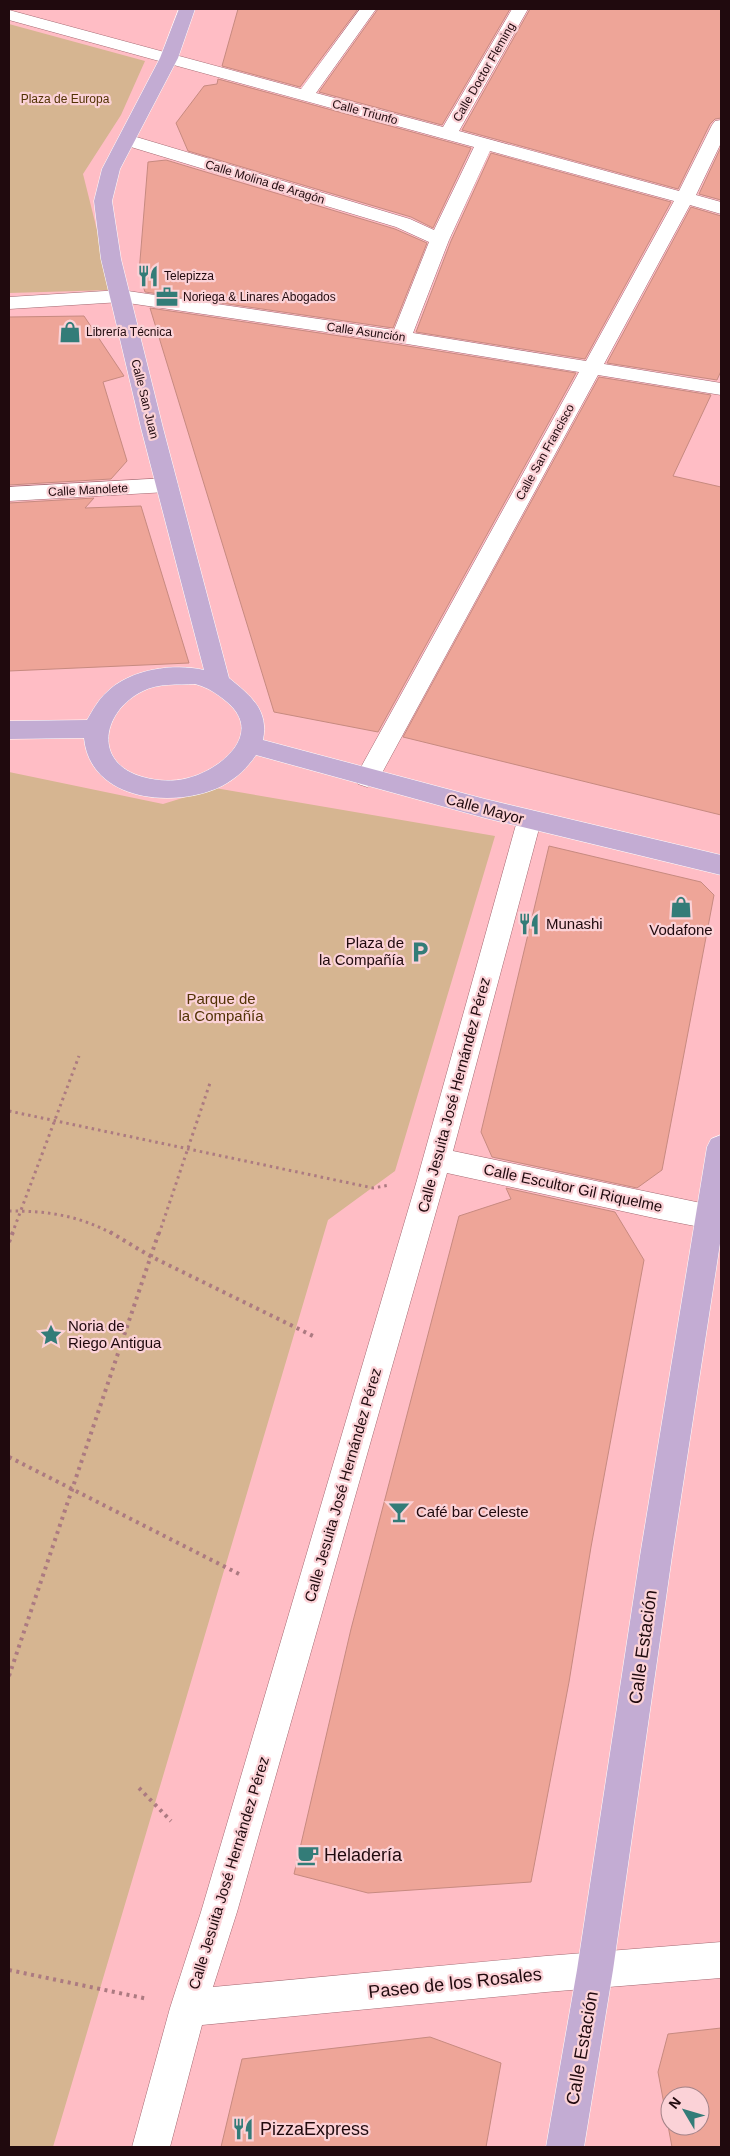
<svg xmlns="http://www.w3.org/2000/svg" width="730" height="2156" font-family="Arial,sans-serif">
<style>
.green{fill:#d6b591}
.building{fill:#eea598;stroke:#c78a80;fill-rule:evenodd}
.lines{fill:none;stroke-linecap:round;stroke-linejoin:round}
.minor-casing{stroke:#a46972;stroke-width:1}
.major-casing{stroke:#fff;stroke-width:1}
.path-far1{stroke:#ac7a81;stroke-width:3;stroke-dasharray:2.5 4;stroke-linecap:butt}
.path{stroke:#ac7a81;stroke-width:4;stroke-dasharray:3 4.5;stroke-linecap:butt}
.minor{fill:#fff;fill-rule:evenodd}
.major{fill:#c3acd3;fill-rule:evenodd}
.labels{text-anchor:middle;stroke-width:4.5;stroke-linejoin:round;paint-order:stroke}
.far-street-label{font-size:12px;fill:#200a0e;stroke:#fbd2d7}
.far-park-label{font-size:12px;fill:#523305;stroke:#fbd2d7}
.far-poi-label{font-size:12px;fill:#200a0e;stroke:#fbd2d7;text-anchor:start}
.street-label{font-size:15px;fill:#200a0e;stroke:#fbd2d7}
.poi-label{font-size:15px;fill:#200a0e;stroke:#fbd2d7;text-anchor:start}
.park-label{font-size:15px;fill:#523305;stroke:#fbd2d7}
.near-street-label{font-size:18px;fill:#200a0e;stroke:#fbd2d7}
.near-poi-label{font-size:18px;fill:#200a0e;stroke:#fbd2d7;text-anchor:start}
</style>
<rect width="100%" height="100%" fill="#ffbdc5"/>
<g class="green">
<polygon points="9,24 145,61 121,115 83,174 112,290 9,293"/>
<polygon points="9,772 163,804 215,788 495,836 395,1171 328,1220 53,2147 9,2147"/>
</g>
<g class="building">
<polygon points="238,9 358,9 300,87 222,66"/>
<polygon points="378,9 510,9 442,125 319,92"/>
<polygon points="530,9 721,9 721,118 715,119 710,124 678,189 462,130"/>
<polygon points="218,79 471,148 433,228 411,217 188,151 176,123 204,86 217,84"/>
<polygon points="721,147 721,200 699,194"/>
<polygon points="491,153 671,202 585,359 416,332 451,241"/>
<polygon points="166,160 395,229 427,243 393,328 145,292 139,273 148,162"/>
<polygon points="691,207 721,216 721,371 717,380 607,363"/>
<polygon points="150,308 401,345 576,373 378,732 274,712"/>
<polygon points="84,316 124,376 103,382 127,461 111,479 9,485 9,317"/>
<polygon points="599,377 711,395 673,476 721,487 721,815 403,737"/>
<polygon points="94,498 85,508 141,506 189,663 9,671 9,503"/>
<polygon points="549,846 701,882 714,895 662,1170 637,1188 492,1157 481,1132"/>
<polygon points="506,1188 615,1212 644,1260 591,1547 569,1682 531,1882 368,1893 294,1874 351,1629 459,1216 511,1199"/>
<path d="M721,2028V2147H672L658,2072L668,2034ZM670,2096H700V2126H670Z"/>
<polygon points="430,2037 501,2063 486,2147 221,2147 242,2059"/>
</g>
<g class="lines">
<g class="minor-casing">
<g id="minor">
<path d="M360,9H376L316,93L443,127L512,9H528L459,131L679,191L712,125L715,121L721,120V143L696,195L721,202V214L690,205L604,364L721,383V395L598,375L376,784L367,787L358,784L355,778L579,372L401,343L121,302L9,309V297L121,290L394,330L429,242L396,227L121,144L118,140L121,136L127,135L133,136L410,219L434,230L474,147L9,20V10L301,89ZM490,151L674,201L586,361L413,333L449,240Z"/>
<polygon points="167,478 175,480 178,485 175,490 167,492 9,501 9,487"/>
<polygon points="529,812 538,814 541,821 453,1151 720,1207 721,1223 710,1229 654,1218 447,1173 237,1912 213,1987 546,1956 721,1942 721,1978 546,1992 202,2025 170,2147 132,2147 170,2008 201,1912 417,1180 517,821 520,814"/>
</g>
</g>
<g class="major-casing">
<g id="major">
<path d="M179,9H195L178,58L120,169L112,201L121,259L163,428L229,678C251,696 269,710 263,740L485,799L721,855V875L485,818L256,755C247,768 237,778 222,786C176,809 90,802 84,738L9,739V721L87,720C93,710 98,700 107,692C130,669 174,663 204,670L141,428L101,259L94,201L102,169L160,58ZM195,684C209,688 216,693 227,702C265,734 220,770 188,778C173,782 157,781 143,777C92,763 102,711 143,691C158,683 178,685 195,684Z"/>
<polygon points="721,1135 721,1237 672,1556 613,1970 584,2147 546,2147 577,1970 640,1556 707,1147 711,1139"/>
</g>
</g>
<g class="path-far1">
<polyline points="9,1111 373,1188 390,1185"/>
<path d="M9,1211C48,1211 77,1215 113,1234"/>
<polyline points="12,1234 79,1056"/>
<polyline points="159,1234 210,1083"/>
</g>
<g class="path">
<polyline points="110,1232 150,1256 313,1336"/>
<polyline points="9,1242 13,1232"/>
<polyline points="9,1457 243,1576"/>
<polyline points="9,1676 159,1232"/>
<polyline points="139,1788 171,1821"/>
<polyline points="9,1970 148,1999"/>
</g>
<use href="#minor" class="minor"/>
<use href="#major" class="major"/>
</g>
<defs>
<g id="restaurant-bare" transform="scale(1.725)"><path d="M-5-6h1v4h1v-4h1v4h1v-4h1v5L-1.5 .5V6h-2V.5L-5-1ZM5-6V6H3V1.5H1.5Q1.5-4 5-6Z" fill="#337c78" stroke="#fbd2d7" stroke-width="2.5" paint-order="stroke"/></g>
<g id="office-bare" transform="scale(1.725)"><path d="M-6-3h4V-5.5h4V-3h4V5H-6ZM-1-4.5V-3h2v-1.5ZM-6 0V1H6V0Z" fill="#337c78" stroke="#fbd2d7" stroke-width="2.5" paint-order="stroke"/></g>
<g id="shop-bare" transform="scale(1.725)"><path d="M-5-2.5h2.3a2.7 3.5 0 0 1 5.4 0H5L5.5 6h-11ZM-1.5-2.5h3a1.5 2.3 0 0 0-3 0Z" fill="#337c78" stroke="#fbd2d7" stroke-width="2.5" paint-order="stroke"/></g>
<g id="parking-bare" transform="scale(1.725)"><path d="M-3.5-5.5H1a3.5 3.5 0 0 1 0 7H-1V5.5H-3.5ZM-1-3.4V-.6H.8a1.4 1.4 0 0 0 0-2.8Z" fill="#337c78" stroke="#fbd2d7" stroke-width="2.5" paint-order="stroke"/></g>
<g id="sight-bare" transform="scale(1.725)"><path d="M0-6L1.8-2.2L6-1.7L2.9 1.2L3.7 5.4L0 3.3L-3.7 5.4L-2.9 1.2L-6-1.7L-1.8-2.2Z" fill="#337c78" stroke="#fbd2d7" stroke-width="2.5" paint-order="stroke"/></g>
<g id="bar-bare" transform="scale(1.725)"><path d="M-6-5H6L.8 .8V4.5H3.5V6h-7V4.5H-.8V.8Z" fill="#337c78" stroke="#fbd2d7" stroke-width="2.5" paint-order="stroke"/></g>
<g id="cafe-bare" transform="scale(1.725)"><path d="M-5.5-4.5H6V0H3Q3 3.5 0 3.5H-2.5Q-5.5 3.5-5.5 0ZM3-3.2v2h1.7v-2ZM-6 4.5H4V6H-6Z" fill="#337c78" stroke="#fbd2d7" stroke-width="2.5" paint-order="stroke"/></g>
</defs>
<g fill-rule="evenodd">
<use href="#restaurant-bare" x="148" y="276"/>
<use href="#office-bare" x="167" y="297"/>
<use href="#shop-bare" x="70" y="332"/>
<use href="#shop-bare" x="681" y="907"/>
<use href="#restaurant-bare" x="529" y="924"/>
<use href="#parking-bare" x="420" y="952"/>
<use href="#sight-bare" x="51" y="1335"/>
<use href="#bar-bare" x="399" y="1512"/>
<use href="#cafe-bare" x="308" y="1855"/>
<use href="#restaurant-bare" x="243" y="2129"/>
</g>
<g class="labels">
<g class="far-street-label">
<text transform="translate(484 72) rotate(-60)" y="4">Calle Doctor Fleming</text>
<text transform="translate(365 112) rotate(15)" y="4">Calle Triunfo</text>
<text transform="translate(265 182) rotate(17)" y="4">Calle Molina de Aragón</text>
<text transform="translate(366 332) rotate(8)" y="4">Calle Asunción</text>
<text transform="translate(145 399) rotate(76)" y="4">Calle San Juan</text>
<text transform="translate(545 452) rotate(-61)" y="4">Calle San Francisco</text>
<text transform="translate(88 490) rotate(-3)" y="4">Calle Manolete</text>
</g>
<g class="far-park-label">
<text x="65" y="103">Plaza de Europa</text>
</g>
<g class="far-poi-label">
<text x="164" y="280">Telepizza</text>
<text x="183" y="301">Noriega &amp; Linares Abogados</text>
<text x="86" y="336">Librería Técnica</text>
</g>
<g class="street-label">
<text transform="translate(485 809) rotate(15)" y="5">Calle Mayor</text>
<text transform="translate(454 1095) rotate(-75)" y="5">Calle Jesuita José Hernández Pérez</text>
<text transform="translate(573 1188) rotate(12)" y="5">Calle Escultor Gil Riquelme</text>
<text transform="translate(343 1485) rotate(-74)" y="5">Calle Jesuita José Hernández Pérez</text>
<text transform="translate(229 1873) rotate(-73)" y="5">Calle Jesuita José Hernández Pérez</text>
</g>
<g class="poi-label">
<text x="546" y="929">Munashi</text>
<text x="681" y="935" text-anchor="middle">Vodafone</text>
<text x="404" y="948" text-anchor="end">Plaza de<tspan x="404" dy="17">la Compañía</tspan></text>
<text x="68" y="1331">Noria de<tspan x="68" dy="17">Riego Antigua</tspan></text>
<text x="416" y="1517">Café bar Celeste</text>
</g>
<g class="park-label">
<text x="221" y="1004">Parque de<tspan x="221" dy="17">la Compañía</tspan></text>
</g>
<g class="near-street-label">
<text transform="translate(643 1647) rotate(-82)" y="6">Calle Estación</text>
<text transform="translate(455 1983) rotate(-6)" y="6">Paseo de los Rosales</text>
<text transform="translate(582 2048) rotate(-80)" y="6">Calle Estación</text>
</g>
<g class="near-poi-label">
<text x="324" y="1861">Heladería</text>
<text x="260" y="2135">PizzaExpress</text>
</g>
</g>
<rect width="730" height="2156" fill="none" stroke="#200a0e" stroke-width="20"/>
<g transform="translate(685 2111) rotate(308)"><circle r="24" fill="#fbd2d7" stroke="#a38287"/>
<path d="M0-4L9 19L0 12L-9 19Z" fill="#337c78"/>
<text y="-8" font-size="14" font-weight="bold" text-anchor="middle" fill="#200a0e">N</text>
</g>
</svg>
